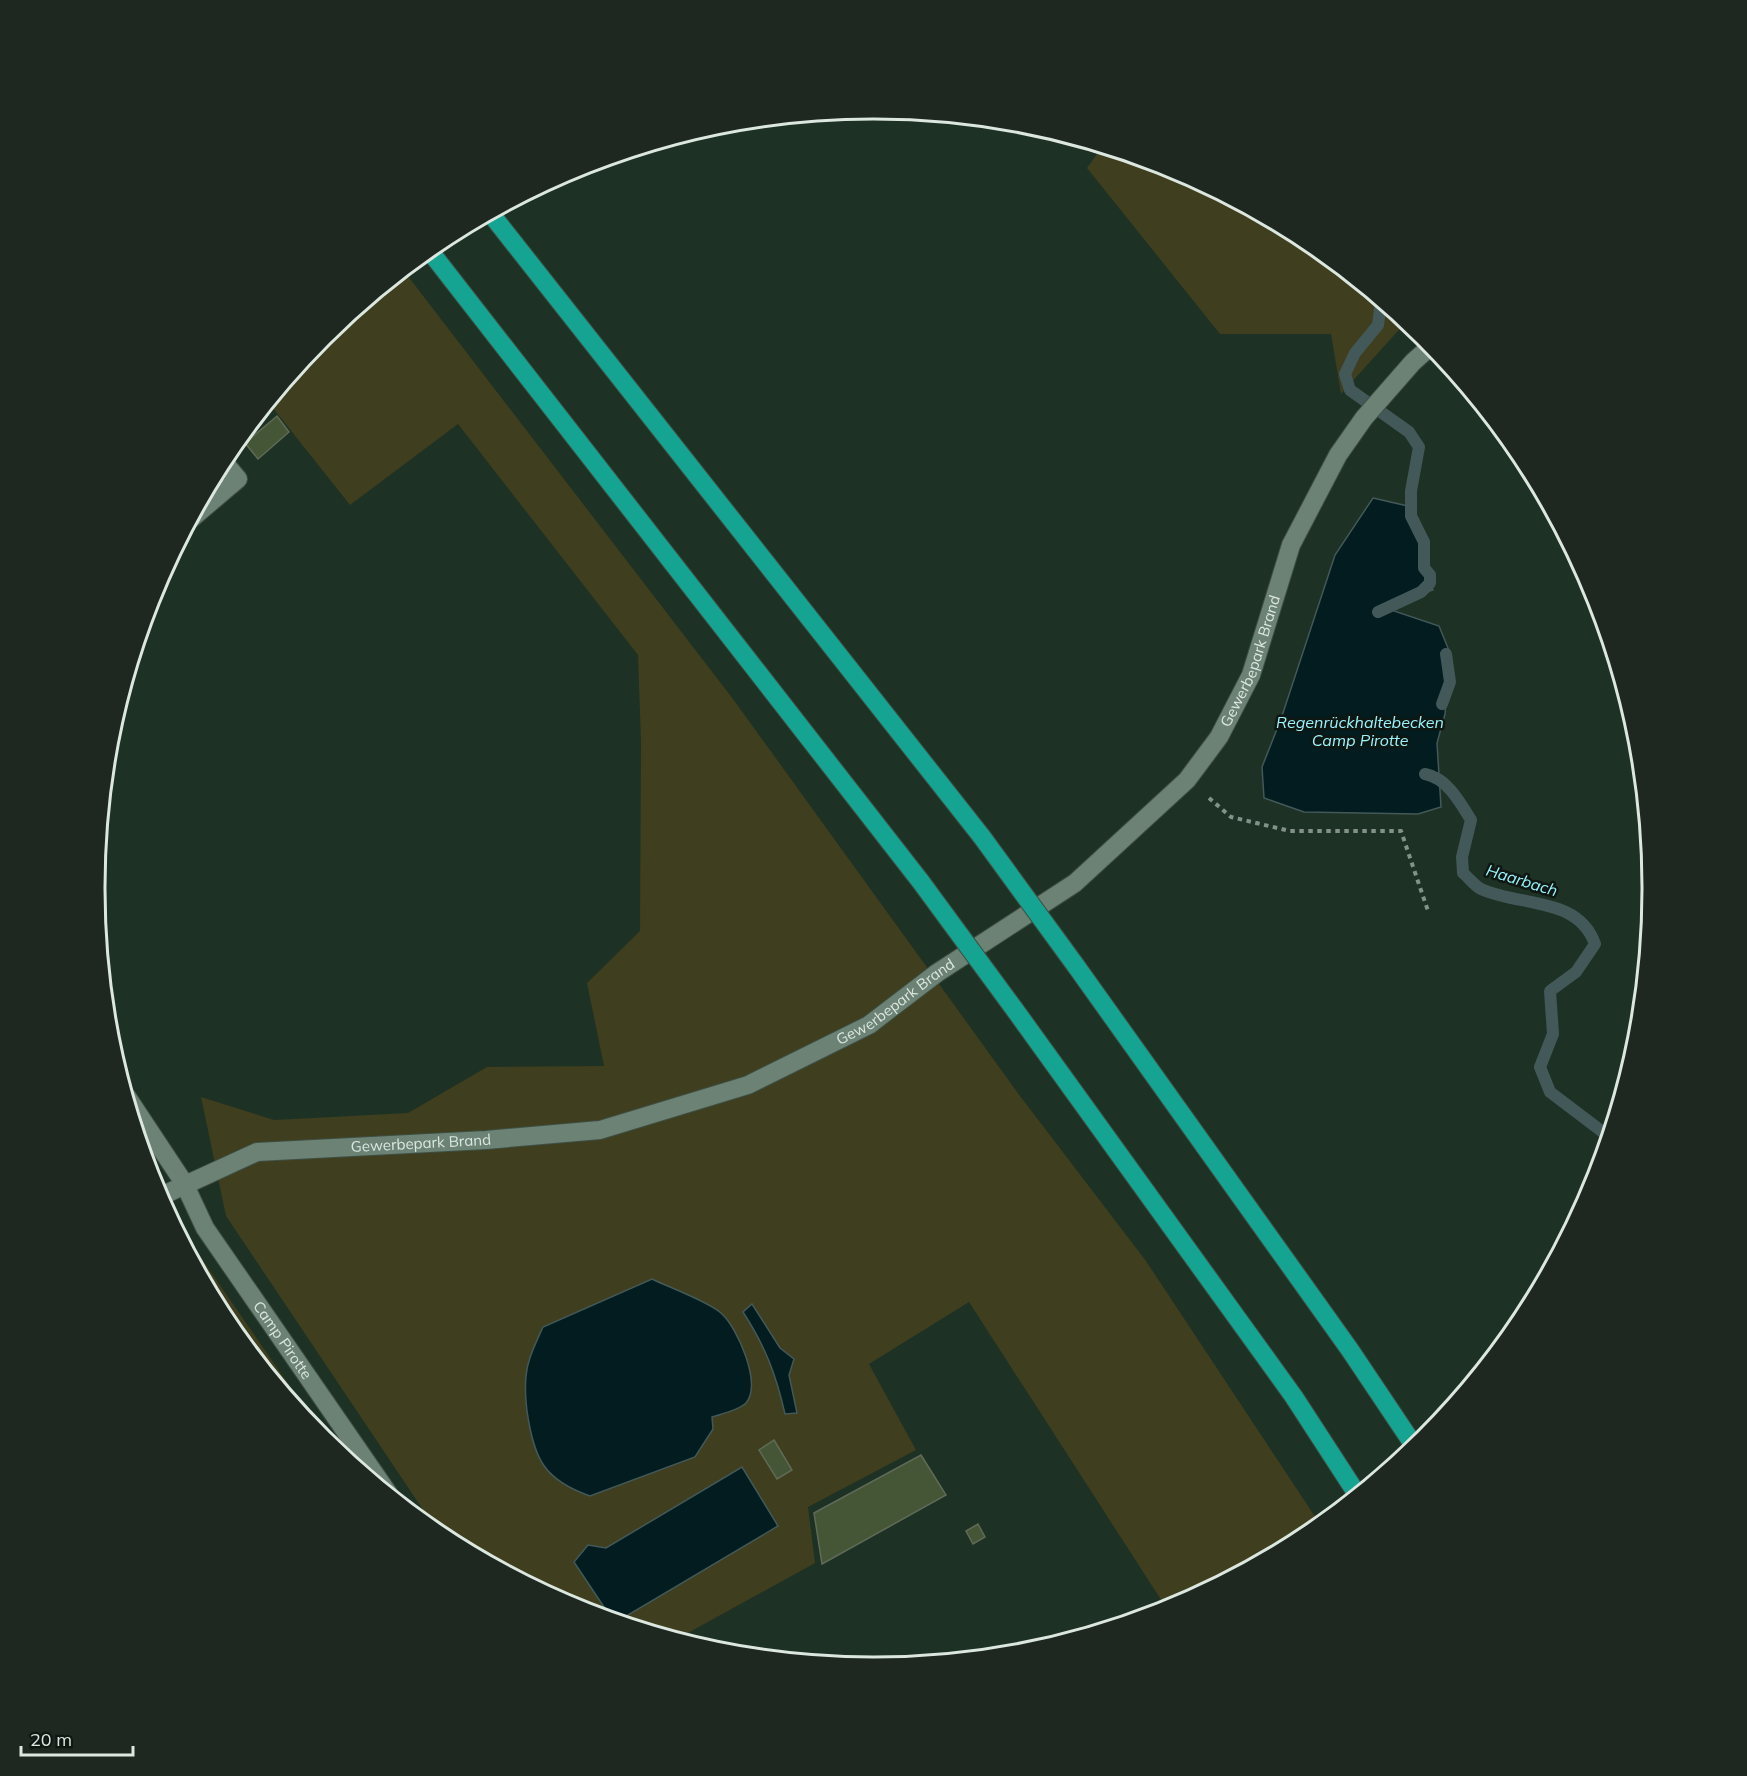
<svg xmlns="http://www.w3.org/2000/svg" width="1747" height="1776" font-family="Mulish,sans-serif">
<style>
.green{fill:#3f3e1e}
.water{fill:#021c1f;stroke:#435959;stroke-width:1.5}
.lines{fill:none;stroke-linecap:round;stroke-linejoin:round}
.stream{stroke:#435959;stroke-width:12}
.building{fill:#455636;stroke:#5f6a57;stroke-width:1.5}
.service-casing{stroke:#3e4f44;stroke-width:20}
.minor-casing{stroke:#3e4f44;stroke-width:20}
.motorway-casing{stroke:#3e4f44;stroke-width:20}
.path{stroke:#829288;stroke-width:4;stroke-dasharray:4.5 4.5;stroke-linecap:butt}
.service{stroke:#6c8274;stroke-width:18}
.minor{stroke:#6c8274;stroke-width:18}
.motorway{stroke:#16a492;stroke-width:18}
.motorway-bridge-casing{stroke:#3e4f44;stroke-width:20;stroke-linecap:butt}
.motorway-bridge{stroke:#16a492;stroke-width:18}
.labels{text-anchor:middle;stroke-width:5;stroke-linejoin:round;paint-order:stroke}
.street-label{font-size:15px;fill:#dbe7df;stroke:#0e1711}
.water-label{font-size:16px;font-style:italic;fill:#9cf3fe;stroke:#0e1711}
.rim{fill:none;stroke:#dbe7df;stroke-width:3}
</style>
<rect width="100%" height="100%" fill="#1e3125"/>
<g class="green">
<polygon points="1102,147 1172,168 1307,240 1406,322 1341,394 1331,334 1220,334 1087,168"/>
<polygon points="404,271 733,699 1020,1096 1146,1261 1320,1524 1306,1536 1167,1609 969,1302 869,1364 916,1450 808,1507 815,1563 677,1639 575,1608 440,1535 226,1216 201,1097 274,1120 408,1113 487,1067 604,1066 587,983 640,931 641,741 638,655 458,424 350,505 269,403 323,337"/>
<polygon points="164,1204 331,1446 226,1321"/>
</g>
<g class="water">
<polygon points="1373,498 1412,507 1433,590 1393,602 1394,611 1439,626 1450,653 1445,714 1437,743 1441,807 1418,814 1304,812 1264,798 1262,767 1281,719 1335,555"/>
<path d="M652,1279C668,1287 712,1303 722,1314C738,1329 762,1384 746,1403C739,1410 721,1414 712,1417L713,1429L695,1457L590,1496C544,1480 534,1459 527,1411C525,1395 524,1377 529,1361C532,1350 538,1338 543,1327Z"/>
<path d="M752,1304L780,1348L794,1359L789,1375L797,1413L785,1414C776,1374 765,1346 743,1312Z"/>
<polygon points="742,1467 778,1526 618,1621 612,1619 574,1562 588,1545 606,1548"/>
</g>
<g class="lines">
<g class="stream">
<polyline points="1378,612 1421,592 1430,583 1430,575 1424,568 1424,542 1411,516 1411,491 1419,447 1409,432 1350,390 1345,374 1355,353 1378,325 1381,302"/>
<polyline points="1442,704 1450,682 1446,654"/>
<path d="M1425,774C1447,778 1460,802 1471,820L1462,857L1463,873C1469,878 1475,886 1481,889C1520,907 1578,896 1595,944L1576,972L1550,991L1553,1034L1540,1067L1550,1092L1608,1136"/>
</g>
</g>
<g class="building">
<polygon points="277,416 289,432 258,459 245,443"/>
<polygon points="774,1440 792,1470 777,1479 759,1450"/>
<polygon points="921,1455 946,1495 822,1564 814,1513"/>
<polygon points="978,1524 985,1537 973,1544 966,1531"/>
</g>
<g class="lines">
<g class="service-casing">
<g id="service">
<polyline points="192,518 238,479 223,461"/>
<path id="s1" d="M184,1183L205,1228L388,1493"/>
</g>
</g>
<g class="minor-casing">
<g id="minor">
<polyline points="127,1097 184,1183"/>
<path id="s2" d="M159,1197L257,1152L486,1140L600,1130L748,1085L869,1025L937,973L1075,883L1187,780L1219,737L1251,675L1291,545L1338,455L1364,418L1413,362L1431,346"/>
</g>
</g>
<g class="motorway-casing">
<g id="motorway">
<polyline points="491,214 982,837"/>
<polyline points="429,250 921,882"/>
<polyline points="1076,966 1350,1350 1415,1447"/>
<polyline points="1015,1010 1294,1397 1357,1494"/>
</g>
</g>
<polyline class="path" points="1209,798 1231,817 1290,831 1401,831 1428,911"/>
<use href="#service" class="service"/>
<use href="#minor" class="minor"/>
<use href="#motorway" class="motorway"/>
<g class="motorway-bridge-casing">
<g id="motorway-bridge">
<polyline points="982,837 1076,966"/>
<polyline points="921,882 1015,1010"/>
</g>
</g>
<use href="#motorway-bridge" class="motorway-bridge"/>
</g>
<g class="labels">
<g class="street-label">
<text dy="5" stroke="none"><textPath href="#s2" startOffset="1280">Gewerbepark Brand</textPath></text>
<text dy="5" stroke="none"><textPath href="#s2" startOffset="776">Gewerbepark Brand</textPath></text>
<text dy="5" stroke="none"><textPath href="#s2" startOffset="272">Gewerbepark Brand</textPath></text>
<text dy="5" stroke="none"><textPath href="#s1" startOffset="186">Camp Pirotte</textPath></text>
</g>
<g class="water-label">
<text x="1360" y="728">Regenrückhaltebecken<tspan x="1360" dy="18">Camp Pirotte</tspan></text>
<text transform="translate(1522 880) rotate(17)" y="6">Haarbach</text>
</g>
</g>
<path d="M0 0H1747V1776H0ZM873 119H874A768 768 0 0 1 1642 887V889A768 768 0 0 1 874 1657H873A768 768 0 0 1 105 889V887A768 768 0 0 1 873 119Z" fill="#1e2821" fill-rule="evenodd"/>
<path class="rim" d="M873 119H874A768 768 0 0 1 1642 887V889A768 768 0 0 1 874 1657H873A768 768 0 0 1 105 889V887A768 768 0 0 1 873 119Z"/>
<path d="M21 1746v9h112v-9" fill="none" stroke="#dbe7df" stroke-width="3"/>
<text x="30" y="1746" font-size="18" fill="#dbe7df" stroke="#0e1711" stroke-width="4.5" paint-order="stroke">20 m</text>
</svg>
